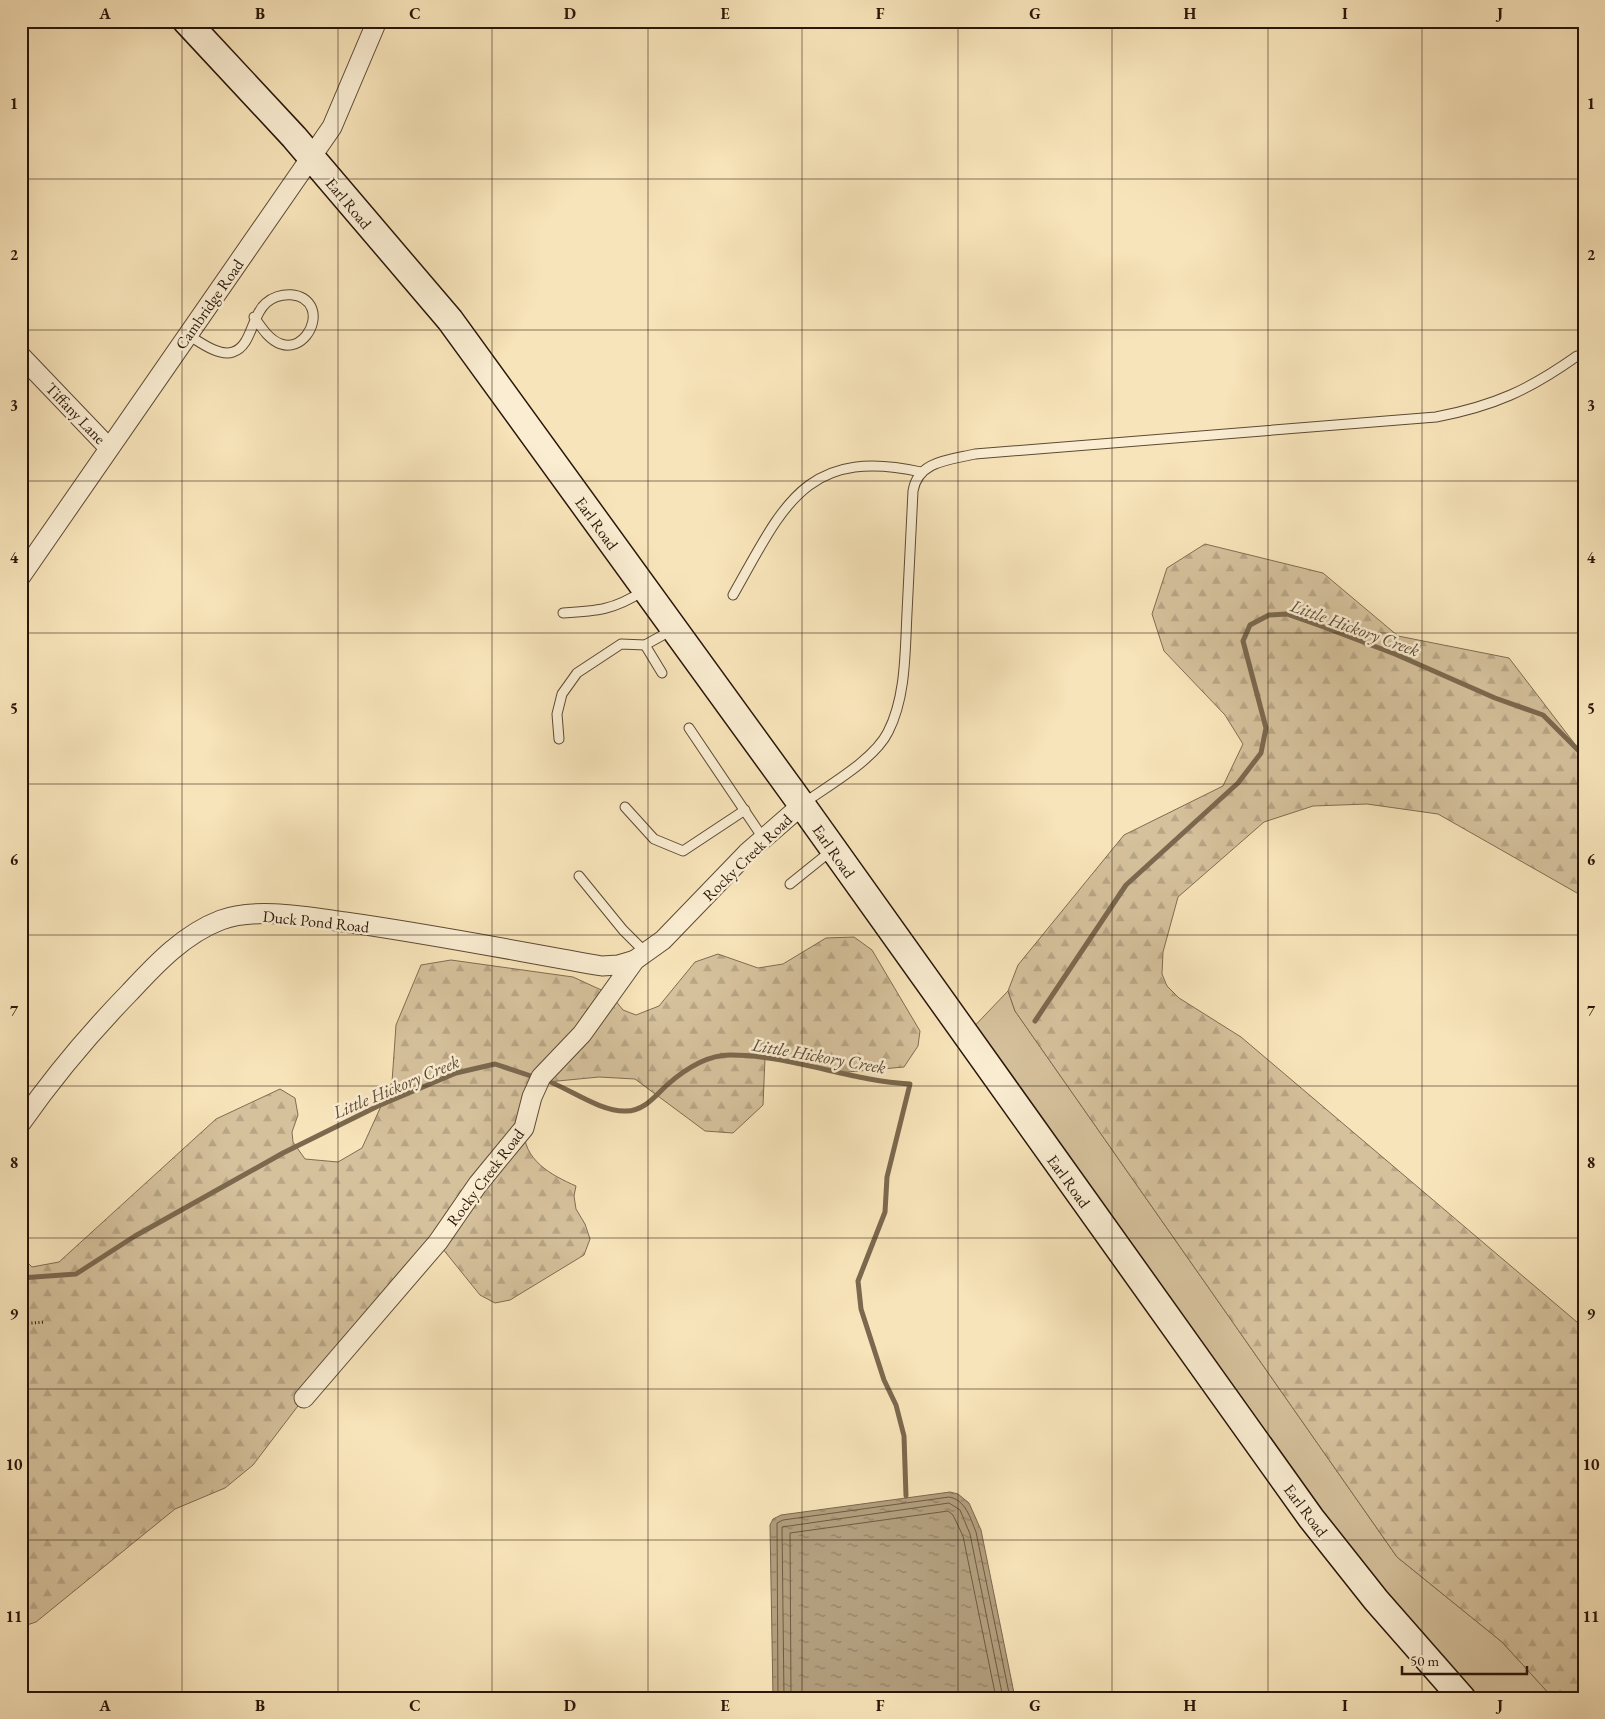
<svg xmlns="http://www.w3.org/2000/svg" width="1605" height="1719" font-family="'EB Garamond',serif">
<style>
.green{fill:#d5c19c;stroke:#7f6c52}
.forest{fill:url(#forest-firs);stroke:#7f6c52}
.water{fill:url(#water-ripples);stroke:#7b684e}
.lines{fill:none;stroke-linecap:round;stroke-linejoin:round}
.shore{stroke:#6e5a42;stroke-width:1}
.stream{stroke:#7b684e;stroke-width:5}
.service-casing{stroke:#5d4a34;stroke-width:11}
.minor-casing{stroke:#5d4a34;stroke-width:21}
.secondary-casing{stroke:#291608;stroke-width:29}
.path{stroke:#291608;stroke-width:3;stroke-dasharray:1 2.5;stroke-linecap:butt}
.service{stroke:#faedd2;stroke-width:9}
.minor{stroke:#faedd2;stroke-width:19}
.secondary{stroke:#faedd2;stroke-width:26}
.grid{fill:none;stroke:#291608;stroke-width:1;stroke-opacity:0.55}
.labels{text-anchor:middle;stroke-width:5;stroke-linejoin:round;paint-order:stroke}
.street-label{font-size:16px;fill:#291608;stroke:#faedd2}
.water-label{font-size:18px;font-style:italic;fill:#604c37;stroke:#faedd2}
.neatline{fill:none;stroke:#291608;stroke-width:2}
.grid-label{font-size:16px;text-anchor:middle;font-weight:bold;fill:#291608}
</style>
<defs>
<pattern id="forest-firs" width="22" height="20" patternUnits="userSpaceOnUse" patternTransform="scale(1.25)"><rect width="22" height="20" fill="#d5c19c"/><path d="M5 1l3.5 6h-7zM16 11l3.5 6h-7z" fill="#b7a585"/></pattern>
<pattern id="water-ripples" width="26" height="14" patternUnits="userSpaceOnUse" patternTransform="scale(1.25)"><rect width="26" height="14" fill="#b29e7d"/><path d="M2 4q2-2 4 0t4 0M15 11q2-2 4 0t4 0" fill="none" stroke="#918064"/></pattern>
</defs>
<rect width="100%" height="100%" fill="#f8e4ba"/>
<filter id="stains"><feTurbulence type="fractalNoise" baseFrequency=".004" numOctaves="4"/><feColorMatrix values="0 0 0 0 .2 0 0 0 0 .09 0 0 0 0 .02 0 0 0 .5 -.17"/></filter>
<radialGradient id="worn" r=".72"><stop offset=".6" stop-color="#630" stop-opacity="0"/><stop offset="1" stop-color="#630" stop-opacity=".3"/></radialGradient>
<polygon class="green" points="1008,991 1015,1011 1397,1557 1502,1642 1553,1698 1462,1698 965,1036"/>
<g class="forest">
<polygon points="1205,544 1323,573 1398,636 1509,658 1584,756 1584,897 1438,814 1367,804 1313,806 1264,822 1178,897 1163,952 1162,974 1167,986 1179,998 1241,1037 1584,1328 1584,1698 1553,1698 1502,1642 1397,1557 1015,1011 1008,991 1018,965 1124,835 1223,786 1243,744 1225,715 1164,651 1152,614 1167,568"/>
<path d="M854,937L872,950L920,1031L918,1046L904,1067L836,1073L765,1058L763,1105L733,1133L705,1131L635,1079L599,1077L537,1083C533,1097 525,1115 524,1129C523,1160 551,1175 576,1186L574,1196L576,1209L585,1224L590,1239L584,1255L510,1300L495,1303L480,1295L438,1243L304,1398L253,1465L225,1488L175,1509L36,1622L21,1627V1256L32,1267L59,1262L216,1119L280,1089L295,1098L298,1115L292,1132L293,1142L305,1159L338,1162L362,1148L392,1082L396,1025L421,965L451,960L573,977L610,994L623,1010L636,1015L659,1006L695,962L718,954L758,968L783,964L826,938Z"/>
</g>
<polygon class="water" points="950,1492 958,1494 969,1503 981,1530 1015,1698 773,1698 770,1525 773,1519 781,1515"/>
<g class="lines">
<g class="shore">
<path d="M778,1698L777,1523L783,1520L949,1497C966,1500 970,1518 976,1532L1010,1698"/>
<polyline points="784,1698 782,1527 949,1503 960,1510 970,1534 1003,1698"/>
<polyline points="791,1698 790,1533 948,1511 953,1515 963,1536 996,1698"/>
</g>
<g class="stream">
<polyline points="1035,1021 1126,885 1238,783 1261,753 1266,728 1243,641 1250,625 1269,615 1287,614 1321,626 1395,654 1495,698 1543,715 1584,756"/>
<path d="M545,1080C569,1088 600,1112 626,1111C644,1111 655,1096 667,1085C684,1070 706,1055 730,1055C791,1055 850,1081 910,1084L887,1177L885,1212L858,1281L861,1309L884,1380L896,1405L904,1436L906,1496"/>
<polyline points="21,1278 76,1274 135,1236 283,1153 378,1106 456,1073 495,1064 537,1078"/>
</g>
<g class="service-casing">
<g id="service">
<path d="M188,335C200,342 219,357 233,352C252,346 251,316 266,303C278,292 305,290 312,309C318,326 301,351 281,344C269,340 261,327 254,317"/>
<path d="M733,595C783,507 805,446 921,472"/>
<path d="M563,613C597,611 614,610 643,591"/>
<polyline points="645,645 662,673"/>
<polyline points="689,728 763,838"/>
<polyline points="559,739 557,714 562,694 577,673 621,644 645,645 672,630"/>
<path d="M804,803C829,785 874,760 888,732C906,697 905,652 907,613C909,572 911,532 913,491C918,461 949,460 975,454L1436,417C1494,406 1529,390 1577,356"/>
<polyline points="625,807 654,839 683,851 745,810"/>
<polyline points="579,876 623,930 646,953"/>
<polyline points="790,884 831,851"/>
</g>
</g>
<g class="minor-casing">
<g id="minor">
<polyline points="21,356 109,448"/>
<polyline points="21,576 332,127 377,21"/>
<path d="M21,1123C54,1076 90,1033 130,992C156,964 184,934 221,920C256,907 308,917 345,922C431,934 516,951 602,966L618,965L635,960"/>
<polyline points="304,1398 438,1242 478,1184 524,1128 532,1097 541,1077 582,1034 635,960 663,940 747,853 802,805"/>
</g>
</g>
<g class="secondary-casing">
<polyline id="secondary" points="186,21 294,137 450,320 802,805 1311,1518 1376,1600 1462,1698"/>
</g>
<polyline class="path" points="21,1324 44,1322"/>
<use href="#service" class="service"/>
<use href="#minor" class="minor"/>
<use href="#secondary" class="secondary"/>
</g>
<path class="grid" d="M182,21V1698M338,21V1698M492,21V1698M648,21V1698M802,21V1698M958,21V1698M1112,21V1698M1268,21V1698M1422,21V1698M21,179H1584M21,330H1584M21,481H1584M21,633H1584M21,784H1584M21,935H1584M21,1086H1584M21,1238H1584M21,1389H1584M21,1540H1584"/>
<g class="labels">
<g class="street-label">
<text transform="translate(349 203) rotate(50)" y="6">Earl Road</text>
<text transform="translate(209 304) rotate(-55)" y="6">Cambridge Road</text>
<text transform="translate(76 413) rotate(46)" y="6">Tiffany Lane</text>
<text transform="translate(597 523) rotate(54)" y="6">Earl Road</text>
<text transform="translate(834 851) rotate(55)" y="6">Earl Road</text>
<text transform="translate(747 857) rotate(-44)" y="6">Rocky Creek Road</text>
<text transform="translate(316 921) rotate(6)" y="6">Duck Pond Road</text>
<text transform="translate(485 1177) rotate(-53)" y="6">Rocky Creek Road</text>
<text transform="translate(1069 1181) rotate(54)" y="6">Earl Road</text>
<text transform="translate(1306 1510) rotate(53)" y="6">Earl Road</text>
</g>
<g class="water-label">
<text transform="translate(1355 628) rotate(20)" y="6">Little Hickory Creek</text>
<text transform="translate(819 1056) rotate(10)" y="6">Little Hickory Creek</text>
<text transform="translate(396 1087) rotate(-23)" y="6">Little Hickory Creek</text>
</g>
</g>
<rect width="1605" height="1719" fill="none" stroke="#f8e4ba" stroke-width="55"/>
<path d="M1402 1666v8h125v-8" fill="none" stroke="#291608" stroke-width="2.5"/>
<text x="1410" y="1666" font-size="15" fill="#291608" stroke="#faedd2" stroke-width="4" paint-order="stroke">50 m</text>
<rect x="28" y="28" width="1550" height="1664" class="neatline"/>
<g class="grid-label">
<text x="105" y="19">A</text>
<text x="260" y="19">B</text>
<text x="415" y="19">C</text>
<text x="570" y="19">D</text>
<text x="725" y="19">E</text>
<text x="880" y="19">F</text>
<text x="1035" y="19">G</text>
<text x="1190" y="19">H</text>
<text x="1345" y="19">I</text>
<text x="1500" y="19">J</text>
<text x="14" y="109">1</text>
<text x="1591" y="109">1</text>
<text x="14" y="260">2</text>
<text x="1591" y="260">2</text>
<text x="14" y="411">3</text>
<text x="1591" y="411">3</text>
<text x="14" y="563">4</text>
<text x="1591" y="563">4</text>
<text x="14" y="714">5</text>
<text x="1591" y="714">5</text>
<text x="14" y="865">6</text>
<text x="1591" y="865">6</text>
<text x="14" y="1016">7</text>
<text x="1591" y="1016">7</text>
<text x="14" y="1168">8</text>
<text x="1591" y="1168">8</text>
<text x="14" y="1319">9</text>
<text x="1591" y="1319">9</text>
<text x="14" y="1470">10</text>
<text x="1591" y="1470">10</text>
<text x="14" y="1622">11</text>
<text x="1591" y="1622">11</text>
<text x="105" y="1711">A</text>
<text x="260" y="1711">B</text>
<text x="415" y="1711">C</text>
<text x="570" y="1711">D</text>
<text x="725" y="1711">E</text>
<text x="880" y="1711">F</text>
<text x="1035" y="1711">G</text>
<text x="1190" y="1711">H</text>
<text x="1345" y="1711">I</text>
<text x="1500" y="1711">J</text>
</g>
<rect width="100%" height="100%" filter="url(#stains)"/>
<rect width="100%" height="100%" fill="url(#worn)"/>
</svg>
